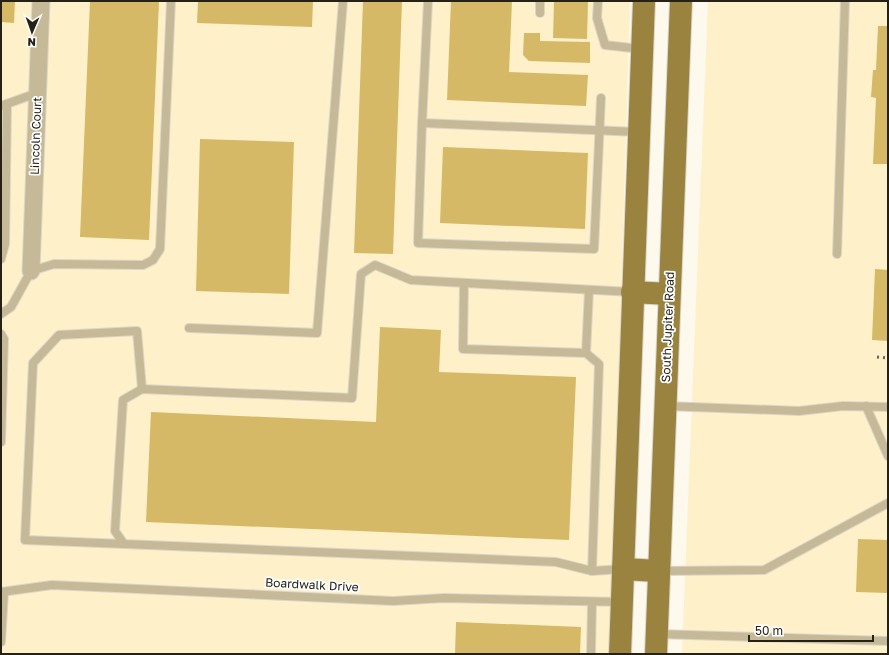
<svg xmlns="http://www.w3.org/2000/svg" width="889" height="655" font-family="'Golos Text',sans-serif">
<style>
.built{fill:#fef0c9}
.building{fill:#d5b967}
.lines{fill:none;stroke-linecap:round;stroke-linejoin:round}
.service-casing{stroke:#dbd6ca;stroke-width:10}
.minor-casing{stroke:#dbd6ca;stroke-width:19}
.primary-casing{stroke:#dbd6ca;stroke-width:24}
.service{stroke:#c5b997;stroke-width:8}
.minor{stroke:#c5b997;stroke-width:17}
.primary{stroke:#99833f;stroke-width:22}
.rail{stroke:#676357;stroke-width:3;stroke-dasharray:2 4;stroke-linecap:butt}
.labels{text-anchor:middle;stroke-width:3.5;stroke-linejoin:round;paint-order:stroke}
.street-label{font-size:12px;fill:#252115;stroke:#fff}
</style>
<rect width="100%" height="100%" fill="#fef9ed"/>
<g class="built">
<polygon points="1,1 630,1 610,654 1,654"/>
<polygon points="708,1 888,1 888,654 682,654"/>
</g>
<g class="building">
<polygon points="1,1 15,1 14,23 1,22"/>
<polygon points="90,1 159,1 149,240 80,237"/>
<polygon points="198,1 313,1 312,27 197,23"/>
<polygon points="363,1 402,1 393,254 354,253"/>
<polygon points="451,1 512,1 509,72 588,75 586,106 447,100"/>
<polygon points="554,1 588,1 587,39 553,38"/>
<polygon points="878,26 888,26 888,164 873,164 876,98 871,97 873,70 876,70"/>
<polygon points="524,33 540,33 540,41 590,42 590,63 529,61 523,55"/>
<polygon points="200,139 294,142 289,294 196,291"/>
<polygon points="443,147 588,153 585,229 440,223"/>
<polygon points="875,269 888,270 888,341 872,340"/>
<polygon points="380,327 441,330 439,372 576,377 569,540 146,522 151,412 376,422"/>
<polygon points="858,539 888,540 888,593 856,592"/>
<polygon points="456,622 581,627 580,654 455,654"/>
</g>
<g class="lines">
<g class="service-casing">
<g id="service">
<polyline points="428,1 422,123 638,132"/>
<polyline points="598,1 597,18 605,45 641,49"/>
<polyline points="540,13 540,1"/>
<polyline points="1,106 37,93"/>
<polyline points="422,123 418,243 594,249 601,98"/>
<polyline points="837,254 845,1"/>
<polyline points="1,259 5,244 7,104"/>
<polyline points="464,283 463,349 586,353"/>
<polyline points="589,290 586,353 599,364 592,571"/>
<polyline points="1,314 11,307 31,271 54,264 143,265 153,260 160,249 171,1"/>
<polyline points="189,328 317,333 343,1"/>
<polyline points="1,334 4,339 1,442"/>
<polyline points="666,406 799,411 843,406 888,407"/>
<polyline points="866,406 888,456"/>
<polyline points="124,544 25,540 33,363 59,335 137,331 142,389"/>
<polyline points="622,569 592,571 556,562 124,544 115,531 123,400 142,389 352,398 361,274 375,265 411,280 632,292"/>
<polyline points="660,571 764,570 888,503"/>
<polyline points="1,592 52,585 393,601 444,598 621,602"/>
<polyline points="657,634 888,641"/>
<polyline points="1,642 4,592"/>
<polyline points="591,654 592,602"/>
</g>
</g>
<g class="minor-casing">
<polyline id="minor" points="31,271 41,1"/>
</g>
<g class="primary-casing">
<g id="primary">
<polyline points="632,292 669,294"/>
<polyline points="623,569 658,571"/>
<polyline points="620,654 644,1"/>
<polyline points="656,654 681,1"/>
</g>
</g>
<use href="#service" class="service"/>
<use href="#minor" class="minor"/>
<use href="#primary" class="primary"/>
<polyline class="rail" points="877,357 888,358"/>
</g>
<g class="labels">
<g class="street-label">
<text transform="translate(36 136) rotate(-88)" y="4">Lincoln Court</text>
<text transform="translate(668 327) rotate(-88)" y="4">South Jupiter Road</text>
<text transform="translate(312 585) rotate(3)" y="4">Boardwalk Drive</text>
</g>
</g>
<rect width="889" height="655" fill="none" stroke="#252115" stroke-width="4"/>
<g transform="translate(32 32) rotate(182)" stroke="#ffffff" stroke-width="3" paint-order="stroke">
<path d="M0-3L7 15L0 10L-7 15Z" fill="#252115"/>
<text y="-6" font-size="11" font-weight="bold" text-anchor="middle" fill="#252115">N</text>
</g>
<path d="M749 635v6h124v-6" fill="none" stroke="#252115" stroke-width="2"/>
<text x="755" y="635" font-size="12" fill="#252115" stroke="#ffffff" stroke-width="3" paint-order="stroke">50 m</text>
</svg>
